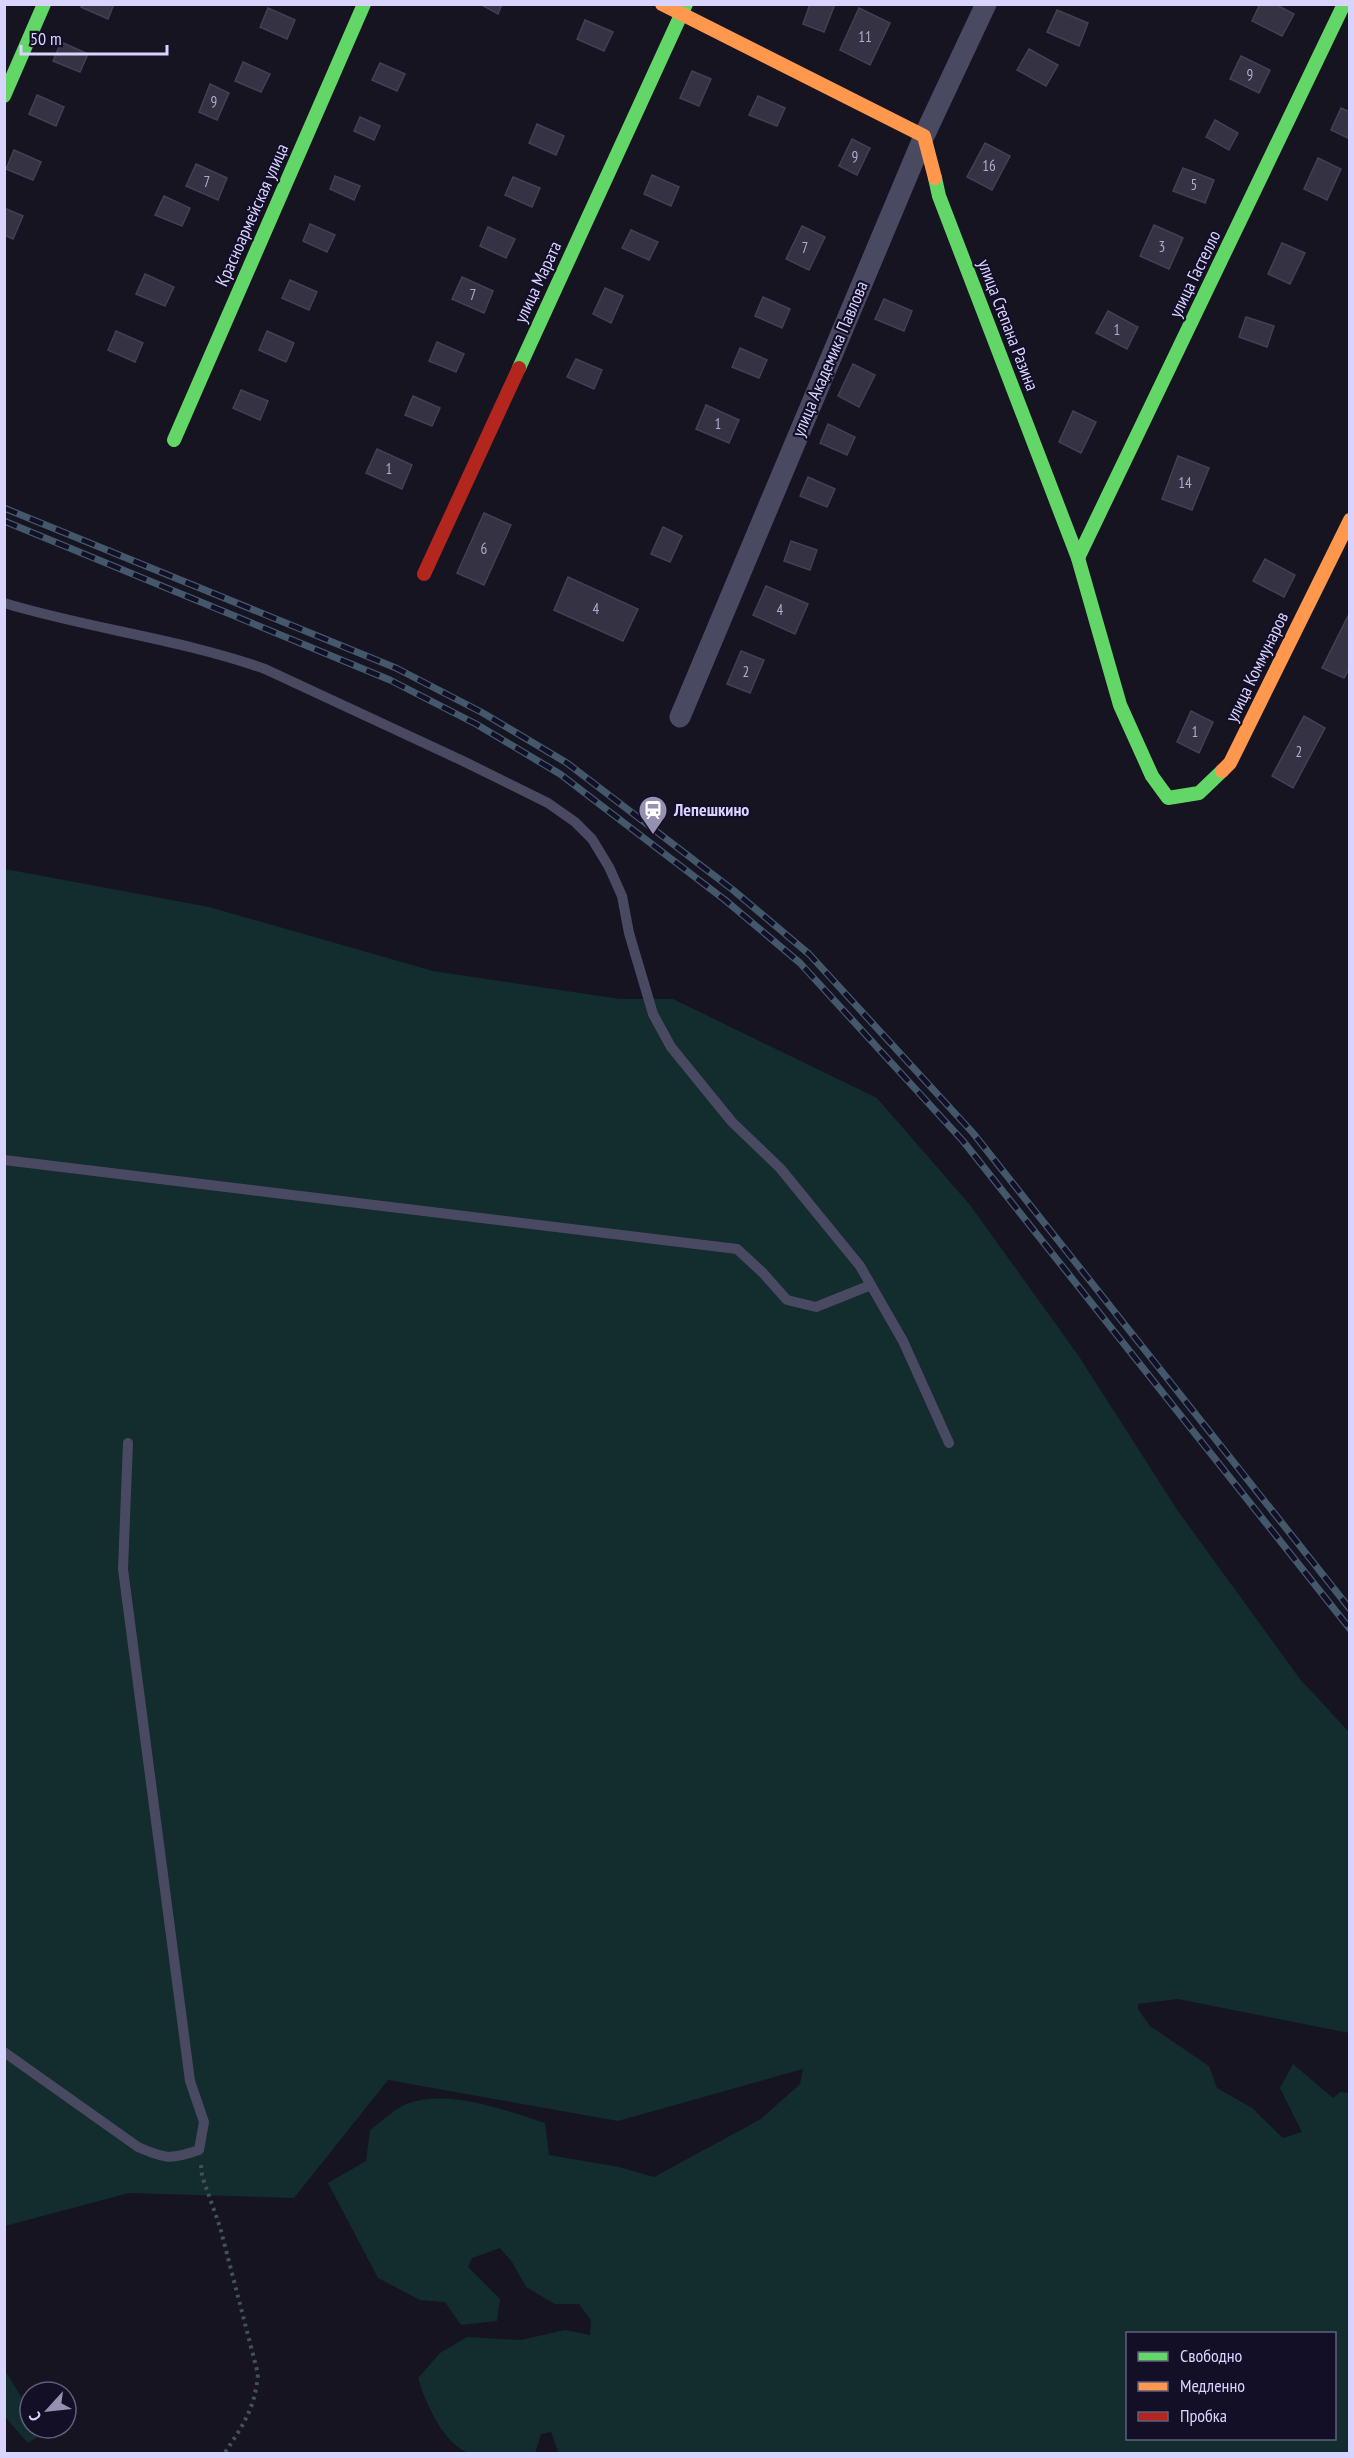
<svg xmlns="http://www.w3.org/2000/svg" width="1354" height="2458" font-family="'PT Sans Narrow',sans-serif">
<style>
.green{fill:#132c2d;fill-rule:evenodd}
.building{fill:#343243;stroke:#433f54;stroke-width:1.5}
.lines{fill:none;stroke-linecap:round;stroke-linejoin:round}
.path{stroke:#44505f;stroke-width:4;stroke-dasharray:3 4.5;stroke-linecap:butt}
.lane{stroke:#4a4962;stroke-width:10}
.street{stroke:#4a4962;stroke-width:21}
.fast{stroke:#63d668;stroke-width:14}
.slow{stroke:#ff974d;stroke-width:14}
.jam{stroke:#b3261e;stroke-width:14}
.rail-casing{stroke:#43596b;stroke-width:7}
.rail{stroke:#130f26;stroke-width:4.5;stroke-dasharray:14;stroke-linecap:butt}
.labels{text-anchor:middle;stroke-width:4.5;stroke-linejoin:round;paint-order:stroke}
.number-label{font-size:15px;fill:#b0acd0}
.street-label{font-size:18px;fill:#d9d4ff;stroke:#130f26}
.poi-label{font-size:18px;font-weight:bold;fill:#d9d4ff;stroke:#130f26;text-anchor:start}
</style>
<rect width="100%" height="100%" fill="#161421"/>
<g class="green">
<path d="M5,869L209,907L433,971L620,999H673L877,1098L970,1205L1078,1355L1178,1511L1300,1679L1349,1732V2033L1178,1999L1138,2004V2009L1150,2026L1209,2066L1217,2088L1252,2108L1283,2138L1302,2132L1280,2088L1293,2064L1333,2098L1340,2092L1349,2093V2453L559,2454L551,2432L541,2434L535,2453C522,2453 479,2457 469,2453C444,2445 425,2402 418,2378L440,2353L467,2337L521,2340L565,2330L590,2335L591,2320L579,2304H555L526,2287L512,2262L500,2248L472,2258L468,2267L500,2299L497,2321L461,2325L445,2302L420,2300L378,2278L328,2183L366,2161L370,2130C381,2122 392,2111 404,2105C445,2087 505,2110 545,2123L549,2155L619,2167L654,2177L761,2119L800,2084L803,2069L618,2121L388,2080L294,2198L129,2193L5,2226ZM1128,2334H1334V2438H1128Z"/>
<polygon points="5,2371 30,2411 30,2428 39,2428 42,2434 28,2443 5,2417"/>
</g>
<g class="building">
<polygon points="82,4 114,4 108,19 81,7"/>
<polygon points="480,4 502,4 498,14"/>
<polygon points="810,4 835,4 824,32 803,24"/>
<polygon points="1260,4 1275,4 1294,14 1282,36 1252,21"/>
<polygon points="268,8 295,20 287,39 260,27"/>
<polygon points="859,8 890,23 870,65 840,50"/>
<polygon points="1057,10 1088,23 1079,46 1047,32"/>
<polygon points="585,20 613,32 604,51 577,39"/>
<polygon points="61,42 88,54 80,72 53,61"/>
<polygon points="1029,49 1058,65 1046,86 1017,70"/>
<polygon points="1241,56 1270,70 1259,93 1230,79"/>
<polygon points="243,62 270,74 261,92 235,81"/>
<polygon points="380,63 405,74 397,91 372,80"/>
<polygon points="692,71 711,79 699,106 680,98"/>
<polygon points="210,84 229,93 217,120 199,112"/>
<polygon points="37,95 64,107 56,126 29,114"/>
<polygon points="758,96 785,108 777,126 749,115"/>
<polygon points="1341,108 1350,112 1350,139 1331,130"/>
<polygon points="360,117 380,126 374,140 354,131"/>
<polygon points="1215,120 1238,133 1229,150 1206,137"/>
<polygon points="537,124 564,136 556,155 529,143"/>
<polygon points="852,139 870,148 857,175 839,166"/>
<polygon points="985,143 1010,156 992,190 967,177"/>
<polygon points="14,150 41,162 33,180 6,169"/>
<polygon points="1318,158 1341,169 1327,200 1304,189"/>
<polygon points="196,164 227,178 218,200 186,186"/>
<polygon points="1183,168 1214,180 1205,203 1173,191"/>
<polygon points="652,175 679,187 671,206 644,194"/>
<polygon points="335,176 360,186 354,200 330,189"/>
<polygon points="513,177 540,188 532,207 505,195"/>
<polygon points="164,196 190,208 182,226 155,215"/>
<polygon points="4,208 23,216 13,239 4,235"/>
<polygon points="310,224 335,235 327,252 303,241"/>
<polygon points="1154,225 1183,238 1169,269 1140,256"/>
<polygon points="802,226 825,237 809,270 786,259"/>
<polygon points="488,227 515,239 506,258 480,246"/>
<polygon points="631,230 658,242 649,260 622,248"/>
<polygon points="1282,243 1305,253 1290,284 1268,274"/>
<polygon points="145,274 174,287 165,306 136,294"/>
<polygon points="462,277 493,291 484,313 452,299"/>
<polygon points="290,280 317,292 309,310 282,298"/>
<polygon points="605,288 623,296 611,323 593,314"/>
<polygon points="763,297 790,309 782,328 755,316"/>
<polygon points="884,299 912,311 904,331 875,319"/>
<polygon points="1108,311 1138,327 1127,349 1096,333"/>
<polygon points="1246,317 1274,326 1267,347 1239,337"/>
<polygon points="116,331 143,343 135,362 108,350"/>
<polygon points="267,331 294,343 286,362 259,350"/>
<polygon points="437,342 464,354 456,372 429,361"/>
<polygon points="740,348 767,360 759,378 732,367"/>
<polygon points="576,359 602,370 594,389 567,377"/>
<polygon points="853,364 875,375 859,407 838,396"/>
<polygon points="241,390 268,401 260,420 233,408"/>
<polygon points="413,396 440,408 432,426 405,415"/>
<polygon points="706,405 739,420 729,443 696,429"/>
<polygon points="1073,411 1096,422 1081,453 1059,442"/>
<polygon points="828,424 855,437 847,455 820,443"/>
<polygon points="377,449 412,465 402,489 366,473"/>
<polygon points="1178,456 1209,468 1192,510 1162,499"/>
<polygon points="808,477 835,489 827,507 800,496"/>
<polygon points="484,513 511,525 484,585 457,573"/>
<polygon points="663,527 682,536 670,562 651,554"/>
<polygon points="791,541 817,550 810,570 784,561"/>
<polygon points="1265,559 1295,575 1284,597 1253,581"/>
<polygon points="568,577 638,609 623,641 554,610"/>
<polygon points="766,586 808,604 795,634 753,615"/>
<polygon points="1350,612 1350,667 1344,678 1322,668"/>
<polygon points="741,651 764,660 750,693 727,684"/>
<polygon points="1191,711 1213,722 1199,753 1177,742"/>
<polygon points="1304,716 1325,728 1293,788 1272,776"/>
</g>
<g class="lines">
<path class="path" d="M201,2165L202,2176L220,2227L258,2374C255,2409 243,2425 224,2454"/>
<g class="lane">
<path d="M4,603C90,629 181,639 265,669L463,761L548,803L575,822L592,839L609,867L622,896L629,933L653,1014L671,1047L732,1122L780,1168L860,1266L903,1341L949,1443"/>
<polyline points="4,1160 737,1249 763,1273 787,1300 816,1307 871,1285"/>
<path d="M4,2052L138,2147C166,2159 170,2160 199,2150L204,2122L190,2081L123,1569L128,1443"/>
</g>
<polyline class="street" points="680,717 924,136 986,4"/>
<g class="fast">
<polyline points="4,96 44,4"/>
<polyline points="935,178 939,196 1078,558 1120,705 1152,776 1168,798 1199,793 1222,771"/>
<polyline points="519,368 686,4"/>
<polyline points="174,440 364,4"/>
<polyline points="1078,558 1344,4"/>
</g>
<g class="slow">
<polyline points="662,4 924,136 935,178"/>
<polyline points="1222,771 1230,763 1350,520"/>
</g>
<polyline class="jam" points="424,574 519,368"/>
<g class="rail-casing">
<g id="rail">
<polyline points="4,508 396,668 483,713 567,763 733,890 809,954 973,1133 1350,1609"/>
<polyline points="4,521 390,680 476,724 560,774 725,900 800,963 963,1141 1350,1629"/>
</g>
</g>
<use href="#rail" class="rail"/>
</g>
<defs>
<g id="station-pin" transform="scale(1.5)"><path d="M0 17L-7.5 6A9.5 9.5 0 1 1 7.5 6Z" fill="#9591b1" stroke="#130f26"/><path d="M-3-6H3Q5-6 5-4V2Q5 4 3 4L4.5 6H3L1.5 4h-3L-3 6H-4.5L-3 4Q-5 4-5 2V-4Q-5-6-3-6ZM-3.5-4v3h7v-3ZM-3.5 1v1.5H-2V1ZM2 1v1.5H3.5V1Z" fill="#fff"/></g>
</defs>
<g fill-rule="evenodd">
<use href="#station-pin" x="653" y="810"/>
</g>
<g class="labels">
<g class="number-label">
<text x="865" y="42">11</text>
<text x="1250" y="80">9</text>
<text x="214" y="107">9</text>
<text x="855" y="162">9</text>
<text x="989" y="171">16</text>
<text x="207" y="187">7</text>
<text x="1194" y="190">5</text>
<text x="1162" y="252">3</text>
<text x="805" y="253">7</text>
<text x="473" y="300">7</text>
<text x="1117" y="335">1</text>
<text x="718" y="429">1</text>
<text x="389" y="474">1</text>
<text x="1185" y="488">14</text>
<text x="484" y="554">6</text>
<text x="596" y="614">4</text>
<text x="780" y="615">4</text>
<text x="746" y="677">2</text>
<text x="1195" y="737">1</text>
<text x="1299" y="757">2</text>
</g>
<g class="street-label">
<text transform="translate(252 215) rotate(-66)" y="6">Красноармейская улица</text>
<text transform="translate(1195 274) rotate(-64)" y="6">улица Гастелло</text>
<text transform="translate(538 282) rotate(-65)" y="6">улица Марата</text>
<text transform="translate(1008 325) rotate(69)" y="6">улица Степана Разина</text>
<text transform="translate(830 359) rotate(-67)" y="6">улица Академика Павлова</text>
<text transform="translate(1257 667) rotate(-64)" y="6">улица Коммунаров</text>
</g>
<g class="poi-label">
<text x="674" y="816">Лепешкино</text>
</g>
</g>
<rect width="1354" height="2458" fill="none" stroke="#d9d4ff" stroke-width="12"/>
<rect x="1126" y="2332" width="210" height="108" fill="#130f26" stroke="#625e7d" stroke-width="1.5"/>
<rect x="1138" y="2352" width="30" height="9" fill="#63d668" stroke="#625e7d" stroke-width="1.5"/>
<text x="1180" y="2362" font-size="18" fill="#d9d4ff">Свободно</text>
<rect x="1138" y="2382" width="30" height="9" fill="#ff974d" stroke="#625e7d" stroke-width="1.5"/>
<text x="1180" y="2392" font-size="18" fill="#d9d4ff">Медленно</text>
<rect x="1138" y="2412" width="30" height="9" fill="#b3261e" stroke="#625e7d" stroke-width="1.5"/>
<text x="1180" y="2422" font-size="18" fill="#d9d4ff">Пробка</text>
<g transform="translate(48 2410) rotate(243)"><circle r="28" fill="#130f26" stroke="#625e7d" stroke-width="1.5"/>
<path d="M0-4.5L10 22L0 15L-10 22Z" fill="#9591b1"/>
<text y="-9" font-size="16" font-weight="bold" text-anchor="middle" fill="#d9d4ff">С</text>
</g>
<path d="M21 45v9h146v-9" fill="none" stroke="#d9d4ff" stroke-width="3"/>
<text x="30" y="45" font-size="18" fill="#d9d4ff" stroke="#130f26" stroke-width="4.5" paint-order="stroke">50 m</text>
</svg>
